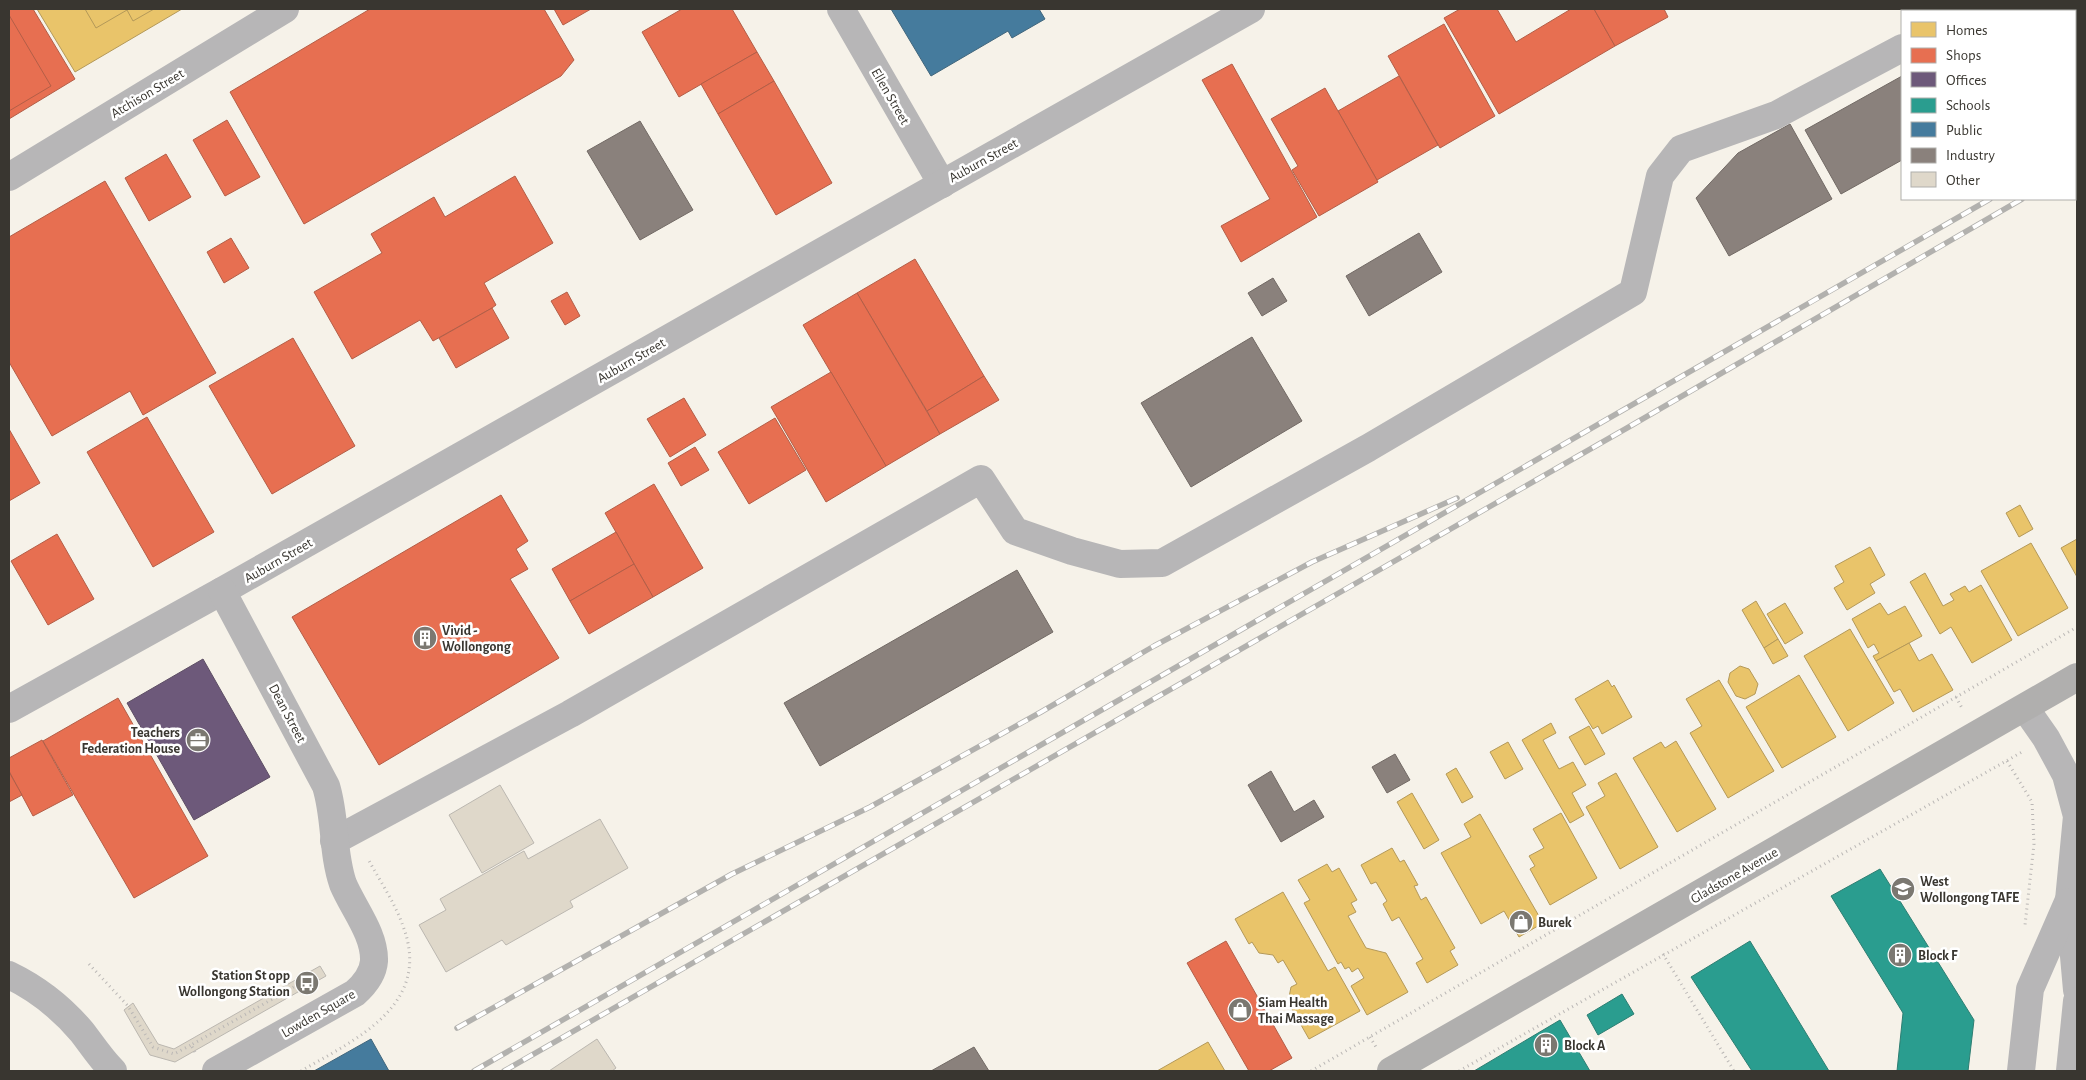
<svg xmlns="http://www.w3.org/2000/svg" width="2086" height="1080" font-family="'Alegreya Sans',sans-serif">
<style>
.homes{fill:#e9c46a;stroke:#b49959}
.shops{fill:#e76f51;stroke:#b35e47}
.offices{fill:#6d597a;stroke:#5d4e64}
.schools{fill:#2a9d8f;stroke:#2e7e72}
.public{fill:#457b9d;stroke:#41667c}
.industry{fill:#8a817c;stroke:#726a65}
.building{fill:#dfd8ca;stroke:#bbb7b0}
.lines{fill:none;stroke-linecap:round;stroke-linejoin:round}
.path{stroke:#bab7b5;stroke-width:3;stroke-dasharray:1 4;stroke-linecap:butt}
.minor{stroke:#b7b6b7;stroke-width:28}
.major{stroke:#b0afae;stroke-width:28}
.rail-casing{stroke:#b2b1ae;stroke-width:5.5}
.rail{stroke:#fff;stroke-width:4;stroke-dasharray:11;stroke-linecap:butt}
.labels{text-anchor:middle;stroke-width:5;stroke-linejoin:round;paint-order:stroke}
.street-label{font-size:14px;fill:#393630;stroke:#fff}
.poi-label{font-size:14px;font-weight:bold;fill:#393630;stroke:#fff;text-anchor:start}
</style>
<rect width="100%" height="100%" fill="#f6f2e9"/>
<g class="homes">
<polygon points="37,9 182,9 75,72"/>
<polygon points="85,9 154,9 133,21 127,10 96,28"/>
<polygon points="2020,505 2033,529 2019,537 2006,513"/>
<polygon points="2077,539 2077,577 2061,548"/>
<polygon points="2031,543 2068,608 2018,636 1981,571"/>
<polygon points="1870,547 1885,575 1870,584 1875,593 1847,610 1834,588 1844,582 1835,566"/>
<polygon points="1925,573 1943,606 1954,600 1950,594 1965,586 1969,592 1981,585 2012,640 1972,663 1951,627 1940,634 1910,582"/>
<polygon points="1756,601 1778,639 1764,648 1742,610"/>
<polygon points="1785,603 1803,633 1785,644 1767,614"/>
<polygon points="1880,603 1888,615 1905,606 1922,636 1876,661 1873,656 1879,653 1874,644 1868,648 1852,619"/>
<polygon points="1850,629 1894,703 1848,731 1804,656"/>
<polygon points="1778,639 1788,656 1773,664 1764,648"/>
<polygon points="1909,643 1919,661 1932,654 1953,690 1913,712 1900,689 1894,692 1876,661"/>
<polygon points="1740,666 1749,669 1758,684 1755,694 1745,699 1736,696 1728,682 1730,673"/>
<polygon points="1799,675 1836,737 1782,768 1746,707"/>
<polygon points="1608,680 1612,687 1614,685 1632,717 1602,734 1598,726 1593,729 1575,699"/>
<polygon points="1719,680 1774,771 1728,798 1690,733 1702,726 1686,699"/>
<polygon points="1551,723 1556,733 1543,740 1559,769 1573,762 1586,785 1572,793 1584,815 1570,823 1522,740"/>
<polygon points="1589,726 1605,754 1585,765 1569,737"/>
<polygon points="1676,741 1716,809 1677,832 1633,758 1661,742 1665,748"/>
<polygon points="1508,742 1523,769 1505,779 1490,752"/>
<polygon points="1456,768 1473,797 1462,803 1446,774"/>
<polygon points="1616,773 1658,847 1620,869 1586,807 1605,796 1598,783"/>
<polygon points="1412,793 1439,840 1424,849 1397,802"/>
<polygon points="1561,813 1597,878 1550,905 1530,869 1535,866 1529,856 1544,848 1533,829"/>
<polygon points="1480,814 1543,923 1519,937 1504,911 1481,924 1441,853 1471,837 1464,824"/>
<polygon points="1392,848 1400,862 1404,860 1418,885 1414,886 1421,900 1426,897 1455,948 1450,951 1458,965 1427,983 1416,963 1423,959 1399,917 1392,921 1383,904 1387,901 1376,882 1371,884 1361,865"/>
<polygon points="1327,864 1332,872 1339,868 1357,900 1351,903 1356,912 1348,916 1366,948 1386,953 1408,992 1367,1015 1351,986 1364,978 1358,968 1352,972 1349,967 1345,969 1341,962 1338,964 1304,903 1310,900 1298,880"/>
<polygon points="1283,892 1328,971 1335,967 1360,1011 1309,1039 1288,1002 1291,987 1297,984 1283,960 1278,963 1273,955 1259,953 1252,942 1249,944 1235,919"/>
<polygon points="1208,1042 1225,1071 1157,1071"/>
</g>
<g class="shops">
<polygon points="9,9 33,9 75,79 9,119"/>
<polygon points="370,9 544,9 574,60 561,76 304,224 230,92"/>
<polygon points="554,9 591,9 563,25"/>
<polygon points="682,9 732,9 757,52 679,97 642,32"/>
<polygon points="1460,9 1497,9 1516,42 1571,9 1594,9 1615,46 1499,114 1444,18"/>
<polygon points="1594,9 1664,9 1668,17 1615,46"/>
<polygon points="9,15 51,86 9,111"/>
<polygon points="1444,24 1495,116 1440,148 1388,56"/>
<polygon points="757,52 774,81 718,114 701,84"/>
<polygon points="1232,64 1317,217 1241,262 1221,226 1270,199 1202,80"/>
<polygon points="1399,76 1438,145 1377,180 1338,111"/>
<polygon points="774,81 832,183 776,215 718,114"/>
<polygon points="1325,88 1378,182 1319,216 1292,170 1298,166 1271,119"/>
<polygon points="227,120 260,177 225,196 193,140"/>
<polygon points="166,154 191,197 149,221 125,178"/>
<polygon points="515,176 553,243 484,283 496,305 492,308 433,341 420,320 352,359 314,292 382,253 371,234 434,197 445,217"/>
<polygon points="105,181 216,373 143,415 130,391 52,436 9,362 9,237"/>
<polygon points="231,238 249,268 224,283 207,252"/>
<polygon points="915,259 984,376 927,411 857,293"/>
<polygon points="567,292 580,316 565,325 551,301"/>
<polygon points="857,293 940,434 886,466 803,325"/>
<polygon points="492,308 509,338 456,368 439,338"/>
<polygon points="293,338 355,446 272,494 209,386"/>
<polygon points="831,372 886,466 826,502 771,407"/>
<polygon points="984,376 999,400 940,434 927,411"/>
<polygon points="684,398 706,435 670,457 647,419"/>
<polygon points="147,417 214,532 153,567 87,452"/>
<polygon points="775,418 806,470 749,504 718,452"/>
<polygon points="9,429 40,483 9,501"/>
<polygon points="695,447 709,470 681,486 668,463"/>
<polygon points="654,484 703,568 653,597 605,513"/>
<polygon points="501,495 528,541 516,549 528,569 510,579 559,658 379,765 292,617"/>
<polygon points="616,532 634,564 570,601 552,569"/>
<polygon points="57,534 94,599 48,625 11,561"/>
<polygon points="634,564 653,597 589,634 570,601"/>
<polygon points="118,698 208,856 134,898 43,741"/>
<polygon points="42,740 73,795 33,816 9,771 9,758"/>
<polygon points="9,772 22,795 9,802"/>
<polygon points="1226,941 1292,1058 1269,1071 1249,1071 1187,963"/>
</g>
<polygon class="offices" points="203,659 270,777 194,820 127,703"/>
<g class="schools">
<polygon points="1880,869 1974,1020 1968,1071 1897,1071 1903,1013 1831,896"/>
<polygon points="1750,941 1829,1071 1752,1071 1691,977"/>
<polygon points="1622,994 1634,1014 1598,1035 1587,1015"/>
<polygon points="1560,1020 1590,1071 1474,1071"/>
</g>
<g class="public">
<polygon points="891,9 1039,9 1045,19 1012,38 1008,31 931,76"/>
<polygon points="371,1039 389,1071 314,1071"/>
</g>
<g class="industry">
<polygon points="2025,9 2077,9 2077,62 2075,63 2075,11 2021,11"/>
<polygon points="1902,76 1902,160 1841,194 1805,130"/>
<polygon points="640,121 693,210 640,240 587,151"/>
<polygon points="1790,124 1832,199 1729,256 1696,198 1738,153"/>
<polygon points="1419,233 1442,272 1369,316 1346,276"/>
<polygon points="1273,278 1287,301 1262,316 1248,293"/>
<polygon points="1252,337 1302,421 1191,487 1141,403"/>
<polygon points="1017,570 1053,632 820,766 784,703"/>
<polygon points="1395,754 1410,780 1387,793 1372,767"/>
<polygon points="1271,771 1294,812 1314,800 1324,817 1281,842 1248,785"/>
<polygon points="974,1047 989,1071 931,1071"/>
</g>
<g class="building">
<polygon points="500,785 534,843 482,873 449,815"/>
<polygon points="600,819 628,868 570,901 573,907 506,945 502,940 446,972 419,925 446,910 440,899 524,851 528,859"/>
<polygon points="320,966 326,976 175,1062 150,1055 124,1010 133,1003 158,1044 174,1049"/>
<polygon points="597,1039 616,1068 612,1071 549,1071"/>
</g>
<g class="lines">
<g class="path">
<polyline points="1956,697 1963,710"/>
<polyline points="2007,761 2032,802 2034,844 2025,925"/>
<polyline points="1663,954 1734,1071"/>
<polyline points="89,964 128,1006 153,1047 174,1054 191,1045"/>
<polyline points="1370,1037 1376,1047"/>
<polyline points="195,1052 191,1045 308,979"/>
<path d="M301,1071C356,1039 433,1005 403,926C395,903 380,881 368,859"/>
<polyline points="1311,1071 2077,627"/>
<polyline points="1459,1071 2022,752"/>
</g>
<g class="minor">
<polyline points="841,9 942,184"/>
<polyline points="1974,11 1979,9"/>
<polyline points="9,177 285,9"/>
<polyline points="2025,708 2046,738 2066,775 2077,816 2069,900 2077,990"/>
<polyline points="9,709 222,591 1251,9"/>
<polyline points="334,841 570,714 981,479 1015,531 1072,551 1120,564 1162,563 1368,448 1633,292 1660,176 1681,149 1776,115 1902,48"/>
<path d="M9,975C38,989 61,1007 82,1032C92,1045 101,1059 113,1071"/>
<path d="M216,1071L355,993C364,985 373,975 374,961C375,934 353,908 343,884C332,852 336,818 326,786L222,591"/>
<polyline points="2021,1071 2030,989 2068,902"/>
<polyline points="2070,1071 2077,1001"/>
</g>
<polyline class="major" points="1391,1071 2077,677"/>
<g class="rail-casing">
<g id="rail">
<polyline points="2075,150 2077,149"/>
<polyline points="2075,169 2077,168"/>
<polyline points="457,1028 732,874 870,807 1041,712 1154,646 1312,562 1457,498"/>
<polyline points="474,1071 1990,199"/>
<polyline points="504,1071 1627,428 2022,199"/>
</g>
</g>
<use href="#rail" class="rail"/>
</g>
<defs>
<g id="building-disc" transform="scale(1.25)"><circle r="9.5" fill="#7b7871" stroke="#fff"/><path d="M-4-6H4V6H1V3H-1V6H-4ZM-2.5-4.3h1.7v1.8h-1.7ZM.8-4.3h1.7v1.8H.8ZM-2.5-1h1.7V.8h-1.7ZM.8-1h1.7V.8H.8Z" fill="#fff"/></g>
<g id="office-disc" transform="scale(1.25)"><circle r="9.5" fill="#7b7871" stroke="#fff"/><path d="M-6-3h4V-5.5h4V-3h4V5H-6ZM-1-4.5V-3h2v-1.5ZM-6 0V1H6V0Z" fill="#fff"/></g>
<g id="university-disc" transform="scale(1.25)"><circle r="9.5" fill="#7b7871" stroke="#fff"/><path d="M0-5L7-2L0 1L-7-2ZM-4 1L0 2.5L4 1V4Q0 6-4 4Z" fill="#fff"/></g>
<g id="shop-disc" transform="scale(1.25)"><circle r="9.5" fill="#7b7871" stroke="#fff"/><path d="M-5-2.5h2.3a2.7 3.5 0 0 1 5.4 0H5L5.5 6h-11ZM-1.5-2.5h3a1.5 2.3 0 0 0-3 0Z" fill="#fff"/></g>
<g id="bus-disc" transform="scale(1.25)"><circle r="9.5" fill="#7b7871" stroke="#fff"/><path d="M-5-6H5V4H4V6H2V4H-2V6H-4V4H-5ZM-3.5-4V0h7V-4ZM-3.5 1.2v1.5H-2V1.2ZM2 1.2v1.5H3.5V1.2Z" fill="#fff"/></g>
</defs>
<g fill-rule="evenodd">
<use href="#building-disc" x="425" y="638"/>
<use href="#office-disc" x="198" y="740"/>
<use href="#university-disc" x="1903" y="889"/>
<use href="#shop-disc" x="1521" y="922"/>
<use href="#building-disc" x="1900" y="955"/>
<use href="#bus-disc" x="307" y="983"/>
<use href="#shop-disc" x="1240" y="1010"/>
<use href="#building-disc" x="1546" y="1045"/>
</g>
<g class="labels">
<g class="street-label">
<text transform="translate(147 93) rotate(-31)" y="5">Atchison Street</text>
<text transform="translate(891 96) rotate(60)" y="5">Ellen Street</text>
<text transform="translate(983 160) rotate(-29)" y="5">Auburn Street</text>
<text transform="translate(631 360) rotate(-30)" y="5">Auburn Street</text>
<text transform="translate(278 560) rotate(-30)" y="5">Auburn Street</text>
<text transform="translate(288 713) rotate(62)" y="5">Dean Street</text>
<text transform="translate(1734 875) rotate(-30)" y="5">Gladstone Avenue</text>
<text transform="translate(318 1013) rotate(-30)" y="5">Lowden Square</text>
</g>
<g class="poi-label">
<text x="442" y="635">Vivid -<tspan x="442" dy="16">Wollongong</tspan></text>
<text x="180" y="737" text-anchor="end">Teachers<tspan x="180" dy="16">Federation House</tspan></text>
<text x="1920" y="886">West<tspan x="1920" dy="16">Wollongong TAFE</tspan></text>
<text x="1538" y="927">Burek</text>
<text x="1918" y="960">Block F</text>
<text x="290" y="980" text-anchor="end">Station St opp<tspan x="290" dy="16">Wollongong Station</tspan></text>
<text x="1258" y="1007">Siam Health<tspan x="1258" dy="16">Thai Massage</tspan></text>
<text x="1564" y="1050">Block A</text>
</g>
</g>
<rect width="2086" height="1080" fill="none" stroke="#393630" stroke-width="20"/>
<rect x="1901" y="10" width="175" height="190" fill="#ffffff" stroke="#b0afac"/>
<rect x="1911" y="22" width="25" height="15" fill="#e9c46a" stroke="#b0afac"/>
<text x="1946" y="35" font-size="15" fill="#393630">Homes</text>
<rect x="1911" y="48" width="25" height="15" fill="#e76f51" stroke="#b0afac"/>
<text x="1946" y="60" font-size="15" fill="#393630">Shops</text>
<rect x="1911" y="72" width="25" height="15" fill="#6d597a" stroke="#b0afac"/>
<text x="1946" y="85" font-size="15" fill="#393630">Offices</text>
<rect x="1911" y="98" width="25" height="15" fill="#2a9d8f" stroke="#b0afac"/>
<text x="1946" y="110" font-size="15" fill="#393630">Schools</text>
<rect x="1911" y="122" width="25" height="15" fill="#457b9d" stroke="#b0afac"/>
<text x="1946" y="135" font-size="15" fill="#393630">Public</text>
<rect x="1911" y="148" width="25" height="15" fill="#8a817c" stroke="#b0afac"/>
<text x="1946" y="160" font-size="15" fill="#393630">Industry</text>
<rect x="1911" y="172" width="25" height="15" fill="#dfd8ca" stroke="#b0afac"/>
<text x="1946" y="185" font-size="15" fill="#393630">Other</text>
</svg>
